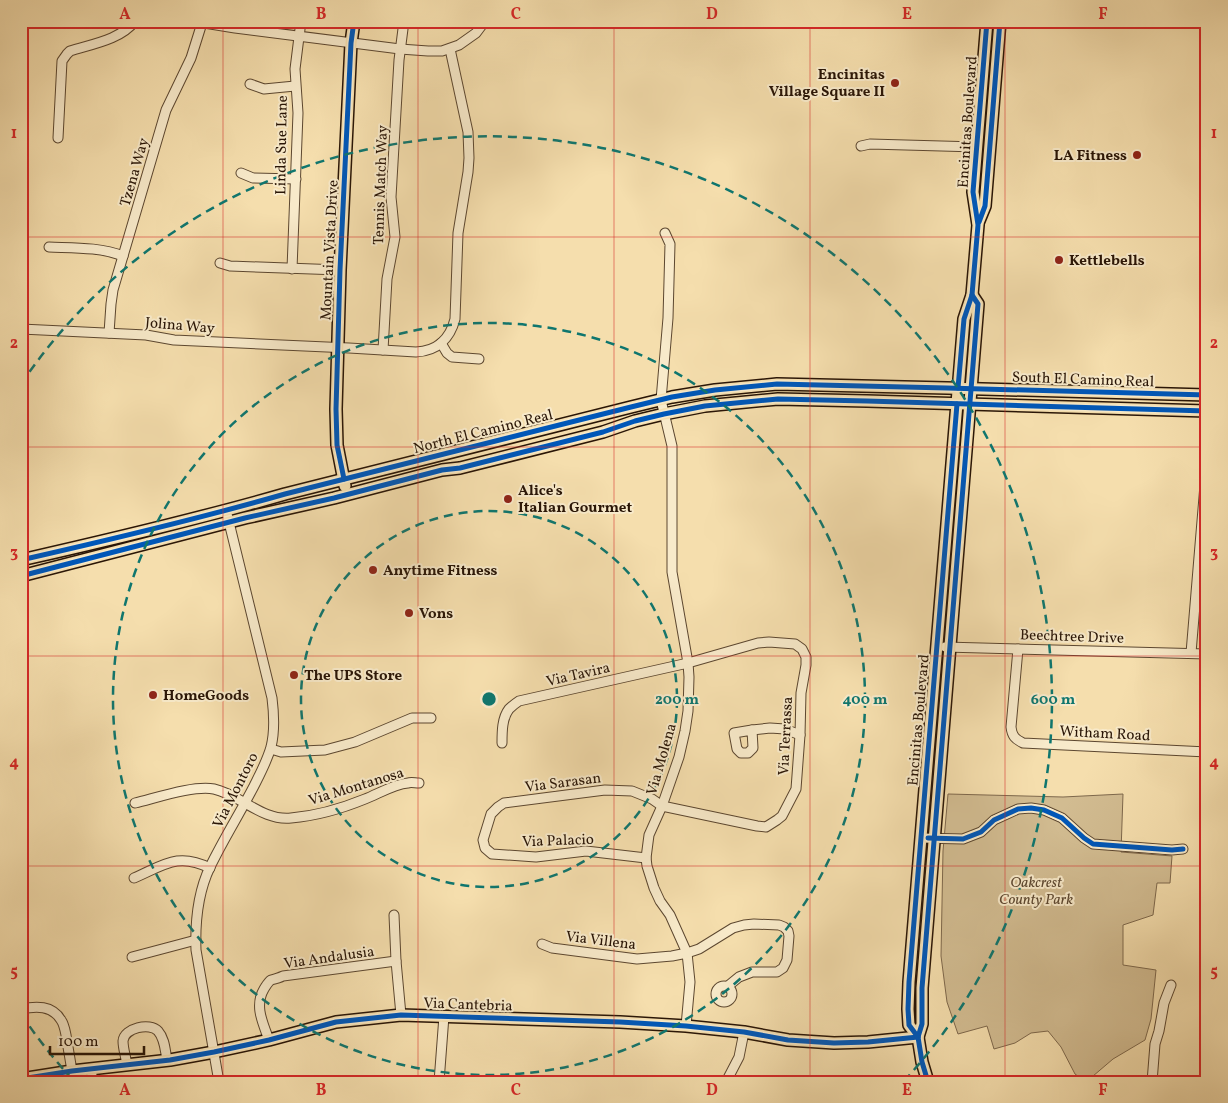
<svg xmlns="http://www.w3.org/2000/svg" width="1228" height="1103" font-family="Vollkorn,serif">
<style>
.green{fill:#d2bc91;stroke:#7e684c}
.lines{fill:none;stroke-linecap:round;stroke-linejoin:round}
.minor-casing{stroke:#5c4730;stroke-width:11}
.major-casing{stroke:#291506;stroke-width:14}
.minor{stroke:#f8eaca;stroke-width:9}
.major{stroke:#f5dead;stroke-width:11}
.cycleway-casing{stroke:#f8eaca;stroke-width:8}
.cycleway{stroke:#0057b8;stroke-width:5}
.grid{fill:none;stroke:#d62828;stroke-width:1;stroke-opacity:0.55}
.ring{fill:none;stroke:#0f766e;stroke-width:2.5;stroke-dasharray:9 6}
.poi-dot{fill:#8f2418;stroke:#f8eaca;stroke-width:2}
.labels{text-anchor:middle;stroke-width:4;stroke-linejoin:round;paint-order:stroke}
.poi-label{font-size:15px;font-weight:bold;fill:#291506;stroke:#f8eaca;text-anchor:start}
.street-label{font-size:15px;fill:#291506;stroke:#f8eaca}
.park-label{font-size:15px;font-style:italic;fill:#5c4730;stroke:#f8eaca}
.centre{fill:#0f766e;stroke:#f8eaca;stroke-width:2.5}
.ring-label{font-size:15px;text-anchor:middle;font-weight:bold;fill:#0f766e;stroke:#f8eaca;stroke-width:4;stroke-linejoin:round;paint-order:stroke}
.neatline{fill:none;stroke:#d62828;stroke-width:2}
.grid-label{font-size:16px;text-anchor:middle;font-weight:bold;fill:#d62828}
</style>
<rect width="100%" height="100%" fill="#f5dead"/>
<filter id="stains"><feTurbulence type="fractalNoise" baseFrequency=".004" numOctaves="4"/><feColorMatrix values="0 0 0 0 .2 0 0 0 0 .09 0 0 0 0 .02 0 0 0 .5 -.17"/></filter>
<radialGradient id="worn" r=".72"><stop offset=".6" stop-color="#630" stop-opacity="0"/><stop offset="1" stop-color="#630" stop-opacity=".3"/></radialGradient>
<polygon class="green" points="948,794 1063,797 1123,794 1121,852 1172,856 1170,883 1157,883 1153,915 1123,925 1123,965 1156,970 1151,1019 1145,1040 1113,1059 1086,1082 1075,1074 1061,1047 1048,1031 1031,1033 1015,1043 994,1049 987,1026 958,1034 947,1002 941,956 943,851"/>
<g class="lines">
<g class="minor-casing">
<g id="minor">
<polyline points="198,22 235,28 400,49 428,51 442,51 459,45 476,33 485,21"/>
<polyline points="250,84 264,89 295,86"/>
<path d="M58,138L62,61L67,54L70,51C92,44 120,40 135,21"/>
<polyline points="861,146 870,144 977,147"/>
<polyline points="241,173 253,178 296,179"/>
<polyline points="665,233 670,244 668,318 661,400 672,446 672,572 688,663 689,677 688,711 685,731 679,757 662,806 649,835 646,858 647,866 654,888 660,901 670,915 687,953 690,982 686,1026"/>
<path d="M49,247C74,248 100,247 123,256"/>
<polyline points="220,263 230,266 340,270"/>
<polyline points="292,269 298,113 295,69 301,21"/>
<path d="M21,329L146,335L174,340L349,348L416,352C437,351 450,339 455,319L458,233L468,172L469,158L468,132L450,49"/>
<polyline points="109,333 111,304 113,290 166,110 191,58 202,23"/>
<polyline points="441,343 447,353 452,357 479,359"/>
<polyline points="383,350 387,279 395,237 391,197 399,60 404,21"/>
<polyline points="945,647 1207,654"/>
<path d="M1018,649L1011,727C1012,736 1015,739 1023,743L1207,752"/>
<polyline points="1191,653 1205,485 1207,481"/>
<polygon points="752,730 753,748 748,753 741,753 737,749 734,733"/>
<polyline points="752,730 770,728 785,729 800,735"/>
<path d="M502,743C502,732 502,718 509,709C512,706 516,703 519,701L688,663L758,643L769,642L795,644L802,649L806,657V665L801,693L800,735L796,789L782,816L777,820L766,827L757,826L662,806L652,799L632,791L605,790L504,803L498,807L491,814L483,840L485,848L492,854L536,857L586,851L646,858"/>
<polyline points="271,749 281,752 325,750 355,742 412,718 431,718"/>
<path d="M135,803C156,798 194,785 214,789C241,795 262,821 291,818C315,816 343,808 365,799C378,794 394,784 408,783C411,782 415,783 419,783"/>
<polyline points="921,838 963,839 981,832 994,820 1018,809 1031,808 1044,810 1062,818 1084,838 1093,844 1172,850 1183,849"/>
<path d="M134,878C164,865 178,852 210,868"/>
<polyline points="394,915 396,961 401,1015"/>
<polyline points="542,944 552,948 637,959 672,956 687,953 699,949 733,928 744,925 754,924 779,925 784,927 788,931 789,936 787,960 783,968 777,972 752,972 739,977 728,986"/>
<polyline points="132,957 196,940"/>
<circle cx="724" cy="994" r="8"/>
<path d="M21,1009C36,1006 52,1005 61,1020C64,1024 65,1030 66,1035C68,1047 70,1059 72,1071"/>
<path d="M269,1040C263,1023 254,1006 264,989C266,986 268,982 271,980C275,979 279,978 283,976L396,961"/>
<path d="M127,1065C126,1057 123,1049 123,1041C124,1028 150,1022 158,1031C165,1039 165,1050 167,1060"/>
<polyline points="91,1069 93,1082"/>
<path d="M219,1082L196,950C195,922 198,892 210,867C223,840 240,813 254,786C260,774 267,761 271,747C275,731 274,714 272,698L226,510"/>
<polyline points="439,1082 444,1016"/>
<polyline points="726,1082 739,1057 744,1032"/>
<polyline points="1152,1082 1155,1044 1159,1031 1164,1003 1171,985"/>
</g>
</g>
<g class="major-casing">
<g id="major">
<polyline points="978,223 985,206 1000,21"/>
<polyline points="345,486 337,445 336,409 340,270 351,43 354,21"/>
<path d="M21,560C109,540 198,519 285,494L631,407L672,397L715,390L777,384L947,388L1207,395"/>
<polyline points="21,576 245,518 334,498 442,470 460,468 603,432 635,421 664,414 705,406 778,399 867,401 1207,411"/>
<path d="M918,1037L922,1024V988C941,760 959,532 978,304L972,295"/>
<polyline points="21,1079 72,1071 170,1060 214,1052 269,1040 336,1022 401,1015 620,1022 686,1026 744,1032 788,1040 834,1043 868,1042 918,1037"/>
<polyline points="928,1082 922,1062 918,1037 909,1025 908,1009 909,982 964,319 972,295 978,225 973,192 987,21"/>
</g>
</g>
<use href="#minor" class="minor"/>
<use href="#major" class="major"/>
<g class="cycleway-casing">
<g id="cycleway">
<polyline points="979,222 985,206 1000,21"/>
<polyline points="958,388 964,319 972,295 978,225 973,192 987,21"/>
<polyline points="344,479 337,445 336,409 340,270 351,43 354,21"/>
<path d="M21,560C109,540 198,519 285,494L631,407L672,397L715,390L777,384L947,388L1207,395"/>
<polyline points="21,576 245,518 334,498 442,470 460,468 603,432 635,421 664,414 705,406 778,399 867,401 1207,411"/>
<polyline points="928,838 963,839 981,832 994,820 1018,809 1031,808 1044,810 1062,818 1084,838 1093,844 1172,850 1183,849"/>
<path d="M918,1037L922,1024V988C941,760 959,532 978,304L972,295"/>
<polyline points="21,1079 72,1071 170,1060 214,1052 269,1040 336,1022 401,1015 620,1022 686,1026 744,1032 788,1040 834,1043 868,1042 918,1037"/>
<polyline points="928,1082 922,1062 918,1037 909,1025 908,1009 909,982 957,404"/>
</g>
</g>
<use href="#cycleway" class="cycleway"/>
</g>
<path class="grid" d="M223,21V1082M418,21V1082M614,21V1082M810,21V1082M1005,21V1082M21,237H1207M21,447H1207M21,656H1207M21,866H1207"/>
<g class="ring">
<circle cx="489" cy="699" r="188"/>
<circle cx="489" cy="699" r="376"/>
<path d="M73 1080A564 564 0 0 1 21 1014M21 384A564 564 0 1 1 905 1080"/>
</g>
<g class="poi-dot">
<circle cx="895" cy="83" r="5"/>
<circle cx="1137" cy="155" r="5"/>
<circle cx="1059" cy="260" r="5"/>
<circle cx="508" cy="499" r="5"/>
<circle cx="373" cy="570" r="5"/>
<circle cx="409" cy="613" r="5"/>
<circle cx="294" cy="675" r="5"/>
<circle cx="153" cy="695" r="5"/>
</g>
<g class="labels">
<g class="poi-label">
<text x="885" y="79" text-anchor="end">Encinitas<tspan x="885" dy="17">Village Square II</tspan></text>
<text x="1127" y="160" text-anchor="end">LA Fitness</text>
<text x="1069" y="265">Kettlebells</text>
<text x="518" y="495">Alice's<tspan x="518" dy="17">Italian Gourmet</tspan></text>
<text x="383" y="575">Anytime Fitness</text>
<text x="419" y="618">Vons</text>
<text x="304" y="680">The UPS Store</text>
<text x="163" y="700">HomeGoods</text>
</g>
<g class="street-label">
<text transform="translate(967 122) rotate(-86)" y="5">Encinitas Boulevard</text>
<text transform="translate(281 145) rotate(-89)" y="5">Linda Sue Lane</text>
<text transform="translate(134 172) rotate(-74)" y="5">Tzena Way</text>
<text transform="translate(380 185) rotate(-88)" y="5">Tennis Match Way</text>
<text transform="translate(329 250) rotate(-87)" y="5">Mountain Vista Drive</text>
<text transform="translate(180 325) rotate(5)" y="5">Jolina Way</text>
<text transform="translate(1083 379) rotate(2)" y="5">South El Camino Real</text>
<text transform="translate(483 431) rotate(-14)" y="5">North El Camino Real</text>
<text transform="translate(1072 636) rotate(2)" y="5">Beechtree Drive</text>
<text transform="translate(578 674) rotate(-13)" y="5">Via Tavira</text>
<text transform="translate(918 720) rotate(-85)" y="5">Encinitas Boulevard</text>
<text transform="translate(1105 733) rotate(3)" y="5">Witham Road</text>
<text transform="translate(785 736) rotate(-87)" y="5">Via Terrassa</text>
<text transform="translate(661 759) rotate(-74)" y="5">Via Molena</text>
<text transform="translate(563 782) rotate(-7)" y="5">Via Sarasan</text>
<text transform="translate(356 786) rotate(-17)" y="5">Via Montanosa</text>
<text transform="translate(235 790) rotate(-63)" y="5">Via Montoro</text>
<text transform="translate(558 840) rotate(-2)" y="5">Via Palacio</text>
<text transform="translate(601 940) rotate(7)" y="5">Via Villena</text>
<text transform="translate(329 957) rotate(-8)" y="5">Via Andalusia</text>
<text transform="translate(468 1004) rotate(2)" y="5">Via Cantebria</text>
</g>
<g class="park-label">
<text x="1036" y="887">Oakcrest<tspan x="1036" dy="17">County Park</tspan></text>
</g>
</g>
<circle cx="489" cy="699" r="8" class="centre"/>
<g class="ring-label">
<text x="677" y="704">200 m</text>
<text x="865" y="704">400 m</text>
<text x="1053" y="704">600 m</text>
</g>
<rect width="1228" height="1103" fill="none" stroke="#f5dead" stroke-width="55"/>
<path d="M50 1046v8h94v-8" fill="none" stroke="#291506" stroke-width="2.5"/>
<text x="58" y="1046" font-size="15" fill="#291506" stroke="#f8eaca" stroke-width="4" paint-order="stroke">100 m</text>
<rect x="28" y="28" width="1172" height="1048" class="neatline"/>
<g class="grid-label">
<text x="125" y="19">A</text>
<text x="321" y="19">B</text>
<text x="516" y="19">C</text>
<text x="712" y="19">D</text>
<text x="907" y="19">E</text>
<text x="1103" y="19">F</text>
<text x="14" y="138">1</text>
<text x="1214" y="138">1</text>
<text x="14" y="348">2</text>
<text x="1214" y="348">2</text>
<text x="14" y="557">3</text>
<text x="1214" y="557">3</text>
<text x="14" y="767">4</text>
<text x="1214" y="767">4</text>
<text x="14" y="976">5</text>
<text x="1214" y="976">5</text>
<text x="125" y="1095">A</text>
<text x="321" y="1095">B</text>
<text x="516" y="1095">C</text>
<text x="712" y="1095">D</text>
<text x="907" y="1095">E</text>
<text x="1103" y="1095">F</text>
</g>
<rect width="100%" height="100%" filter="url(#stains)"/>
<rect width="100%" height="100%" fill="url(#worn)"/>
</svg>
